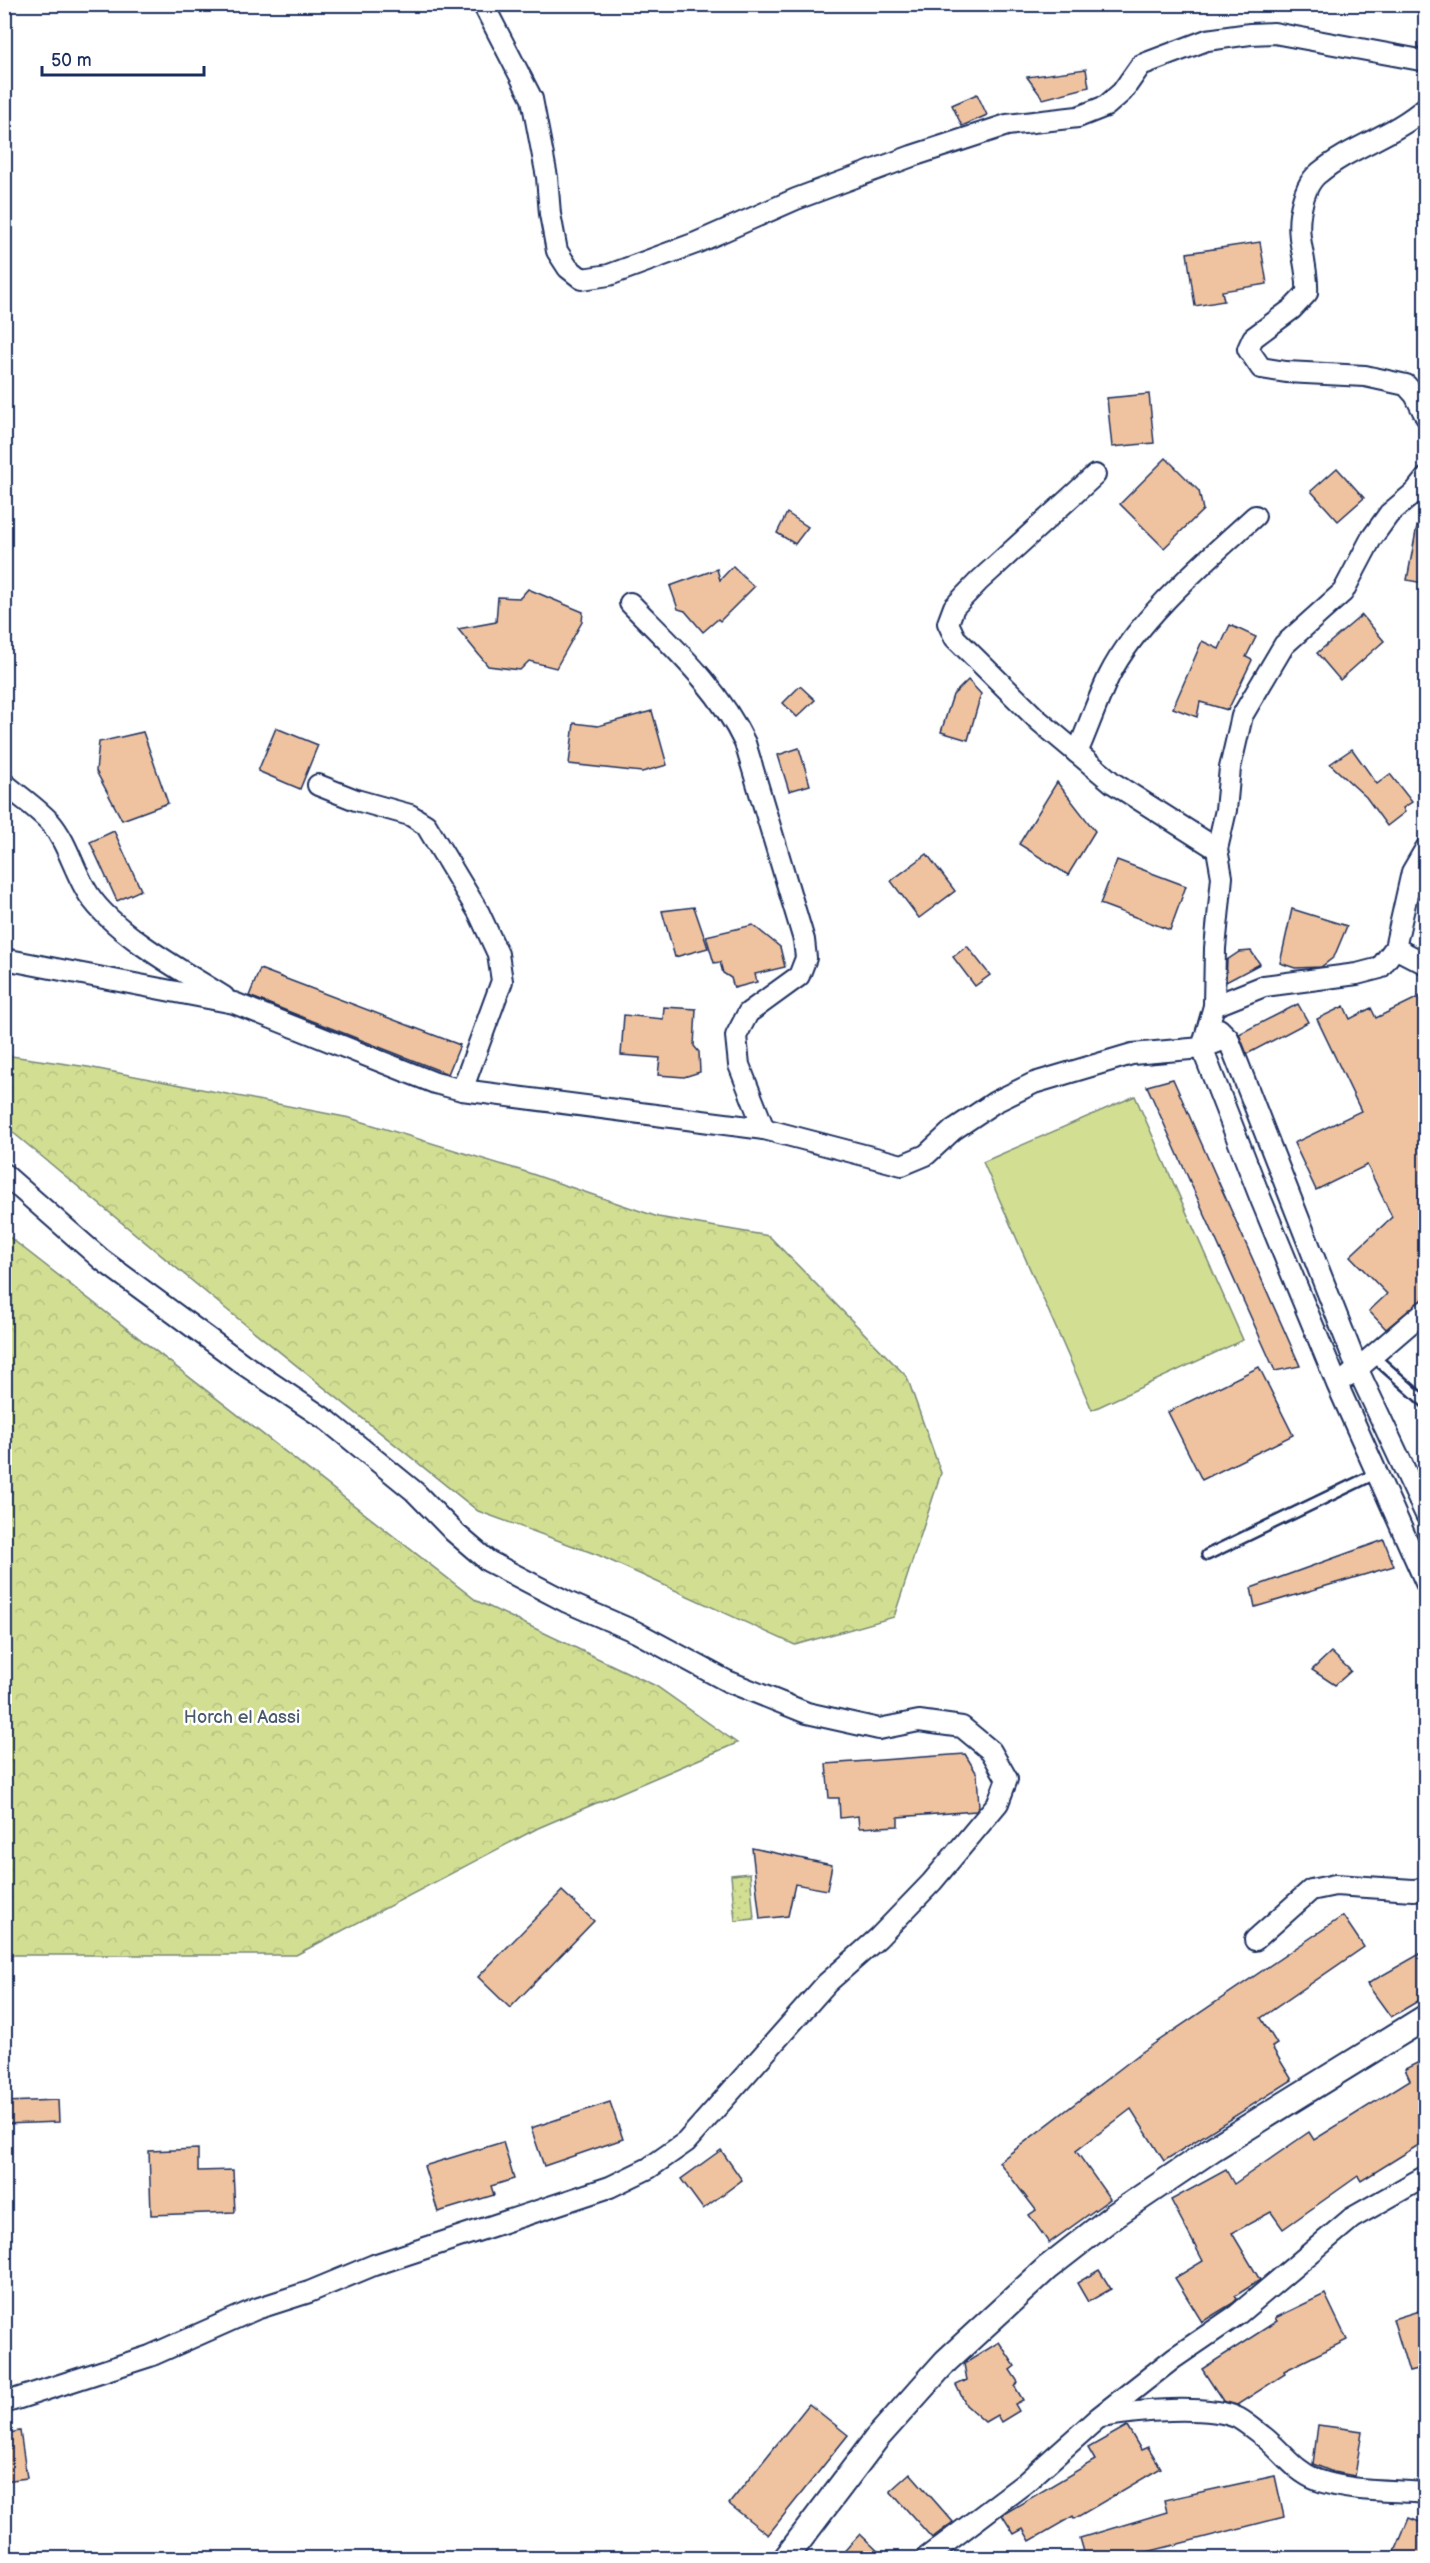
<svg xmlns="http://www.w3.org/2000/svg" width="1430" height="2563" font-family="'Balsamiq Sans',sans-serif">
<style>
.forest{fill:url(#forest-crowns);stroke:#768778;stroke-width:1.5}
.park{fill:url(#park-dots);stroke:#768778;stroke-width:1.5}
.pitch{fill:#d2df92;stroke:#768778;stroke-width:1.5}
.building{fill:#efc39f;stroke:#1b2f5e;stroke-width:1.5}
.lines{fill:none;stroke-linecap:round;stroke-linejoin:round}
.service-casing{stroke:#1b2f5e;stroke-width:14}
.minor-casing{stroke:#1b2f5e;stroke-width:24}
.tertiary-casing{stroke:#1b2f5e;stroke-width:28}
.service{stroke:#fff;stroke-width:9}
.minor{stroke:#fff;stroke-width:20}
.tertiary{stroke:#fff;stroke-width:24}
.labels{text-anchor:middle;stroke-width:5;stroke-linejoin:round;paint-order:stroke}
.park-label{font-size:18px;fill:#495b6b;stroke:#fff}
</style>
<defs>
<pattern id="forest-crowns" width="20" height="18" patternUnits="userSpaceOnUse" patternTransform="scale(1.5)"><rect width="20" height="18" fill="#d2df92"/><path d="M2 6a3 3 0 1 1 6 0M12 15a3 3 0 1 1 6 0" fill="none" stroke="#b4c080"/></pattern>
<pattern id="park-dots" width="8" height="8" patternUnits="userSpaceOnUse" patternTransform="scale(1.5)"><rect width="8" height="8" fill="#d2df92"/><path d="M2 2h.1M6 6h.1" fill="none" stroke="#b4c080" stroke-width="1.8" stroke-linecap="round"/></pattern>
</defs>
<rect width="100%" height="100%" fill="#fff"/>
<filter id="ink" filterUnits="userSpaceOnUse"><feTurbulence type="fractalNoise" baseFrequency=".0167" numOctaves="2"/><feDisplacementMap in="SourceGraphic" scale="12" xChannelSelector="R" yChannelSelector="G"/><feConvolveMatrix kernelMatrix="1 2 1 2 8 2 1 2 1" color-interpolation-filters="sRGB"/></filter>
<g filter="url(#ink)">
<g class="forest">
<polygon points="4,1055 88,1067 350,1118 523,1171 658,1217 769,1236 907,1377 941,1473 894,1617 795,1645 598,1555 478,1511 226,1309 5,1126"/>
<polygon points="4,1233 477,1601 656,1686 737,1743 538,1828 296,1955 5,1955"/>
</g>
<polygon class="park" points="750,1873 754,1919 735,1921 731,1875"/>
<polygon class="pitch" points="1135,1096 1243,1340 1092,1410 983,1162"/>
<g class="building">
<polygon points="1086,69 1089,87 1043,99 1027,77"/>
<polygon points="977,94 987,115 962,126 952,105"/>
<polygon points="1260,242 1267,284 1222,291 1224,301 1195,306 1187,253"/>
<polygon points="1149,394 1154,443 1112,447 1107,398"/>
<polygon points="1166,458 1199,491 1203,510 1164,548 1120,504"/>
<polygon points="1337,468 1364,498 1338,521 1311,491"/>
<polygon points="787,513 808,527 795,544 777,533"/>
<polygon points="1417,526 1425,526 1425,579 1423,583 1407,580"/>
<polygon points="733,566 754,587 720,621 718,619 703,632 685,611 678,609 670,586 717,569 720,580"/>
<polygon points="528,589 583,612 582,622 556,668 529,661 520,670 488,666 458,629 496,622 498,597 520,598"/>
<polygon points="1362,615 1384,641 1340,680 1317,653"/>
<polygon points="1230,625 1256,637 1246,657 1252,660 1228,710 1200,702 1197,717 1173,708 1202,641 1219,649"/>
<polygon points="968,680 981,694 968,740 941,732 953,695"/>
<polygon points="800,686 815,700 797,717 783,703"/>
<polygon points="652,711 667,765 642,772 569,764 574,723 598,726"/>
<polygon points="276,728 318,745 300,789 258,771"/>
<polygon points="143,732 168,803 122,820 96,771 99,742"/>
<polygon points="799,748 810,785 789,791 778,755"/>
<polygon points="1352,749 1377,784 1390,774 1412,802 1403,808 1405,812 1387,826 1366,797 1330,764"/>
<polygon points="1057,782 1095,831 1068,875 1019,844"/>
<polygon points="114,831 141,890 117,901 90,842"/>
<polygon points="927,854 955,891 919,918 891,881"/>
<polygon points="1117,860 1186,886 1170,930 1100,904"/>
<polygon points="694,907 708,948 675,957 662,911"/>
<polygon points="1292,909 1347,926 1334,957 1321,967 1295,968 1280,963"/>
<polygon points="753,925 780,947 785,967 755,974 757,982 734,988 731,978 723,973 720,962 714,963 706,936"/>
<polygon points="967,946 990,975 975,986 953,957"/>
<polygon points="1251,951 1260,964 1226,982 1227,960 1239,952"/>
<polygon points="260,969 460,1045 448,1074 249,996"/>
<polygon points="1425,994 1425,1065 1419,1068 1425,1081 1425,1297 1386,1329 1369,1311 1387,1294 1350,1256 1392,1217 1367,1165 1316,1190 1294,1143 1361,1111 1317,1019 1344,1006 1350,1019 1371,1008 1376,1018"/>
<polygon points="1298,1004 1308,1022 1247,1054 1239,1034"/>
<polygon points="664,1007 696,1009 694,1046 699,1052 700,1072 684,1077 658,1075 660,1058 621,1055 624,1015 663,1019"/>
<polygon points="1173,1079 1300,1366 1275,1371 1147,1086"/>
<polygon points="1259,1367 1293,1435 1202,1480 1168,1412"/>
<polygon points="1384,1540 1394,1566 1255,1607 1251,1588"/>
<polygon points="1331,1652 1351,1671 1335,1685 1312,1670"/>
<polygon points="965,1754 977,1774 979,1807 976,1811 898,1817 898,1826 859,1828 858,1816 840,1818 839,1798 829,1798 826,1764"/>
<polygon points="752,1848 832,1865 827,1890 795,1884 788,1916 760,1919"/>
<polygon points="562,1891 594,1921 510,2008 478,1977"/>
<polygon points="1343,1916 1364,1947 1261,2018 1277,2044 1272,2047 1292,2080 1164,2161 1131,2109 1076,2151 1110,2199 1049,2243 1029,2215 1036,2210 999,2162 1142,2052"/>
<polygon points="1425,1951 1425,1997 1391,2017 1367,1984"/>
<polygon points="1425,2059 1425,2141 1361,2181 1358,2176 1283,2229 1271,2212 1232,2233 1260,2280 1235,2296 1237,2299 1233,2303 1202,2322 1175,2278 1203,2261 1171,2200 1226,2170 1234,2184 1309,2132 1314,2140 1410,2080 1405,2069"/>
<polygon points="58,2100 59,2122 4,2124 4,2102"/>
<polygon points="610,2102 623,2139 544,2166 531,2128"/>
<polygon points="503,2142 514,2179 491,2186 494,2195 438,2212 424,2166"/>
<polygon points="198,2149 198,2171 233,2170 235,2212 151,2215 149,2151"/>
<polygon points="721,2150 742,2180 703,2209 681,2179"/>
<polygon points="1099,2270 1111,2289 1088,2302 1077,2283"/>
<polygon points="1325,2294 1347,2340 1284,2371 1285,2374 1237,2405 1223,2401 1202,2369 1277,2321 1275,2318"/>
<polygon points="1425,2309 1425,2368 1409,2372 1393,2319"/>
<polygon points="999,2342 1015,2366 1010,2370 1018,2382 1015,2387 1023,2400 1015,2404 1019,2411 1001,2422 997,2415 985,2422 966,2405 956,2385 967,2380 964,2364"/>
<polygon points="809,2404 848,2435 768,2535 729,2504"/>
<polygon points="1318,2425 1362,2431 1355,2476 1333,2472 1313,2464"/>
<polygon points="1127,2426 1141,2450 1148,2447 1161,2468 1074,2519 1073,2516 1030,2541 1023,2529 1014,2534 1002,2515 1095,2460 1088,2448"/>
<polygon points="20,2431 27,2478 4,2481 4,2434"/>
<polygon points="910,2473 953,2522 932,2538 890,2491"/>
<polygon points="1275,2476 1284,2517 1143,2553 1145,2559 1086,2559 1080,2538 1167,2512 1164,2500"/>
<polygon points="1409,2518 1425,2524 1425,2559 1392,2559"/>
<polygon points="860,2534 886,2559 837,2559"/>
</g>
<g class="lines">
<g class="service-casing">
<g id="service">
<polyline points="1373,1356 1426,1403"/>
<polyline points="1207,1555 1377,1473"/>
</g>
</g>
<g class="minor-casing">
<g id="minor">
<polyline points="483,4 532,99 547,177 550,214 557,251 568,268 582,279 609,275 696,243 796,199 912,156 1007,125 1078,117 1106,106 1122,92 1141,65 1207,40 1250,34 1274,33 1426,61"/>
<path d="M1426,107C1394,136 1351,146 1319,173C1307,182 1302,201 1300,215C1296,242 1309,266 1307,293L1292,309L1253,338L1248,349L1261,368L1286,372L1365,376L1406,385L1415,395L1426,417"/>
<polyline points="1095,475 979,581 954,607 948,623 955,638 1038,720 1113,783 1217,849"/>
<polyline points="1426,478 1415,492 1389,514 1371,539 1343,592 1284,645 1242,716 1230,768 1226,810 1217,849 1222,877 1215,948 1214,1006 1202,1048 1260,1197 1337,1384 1426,1583"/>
<path d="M630,603C673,647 719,688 745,743L804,940L806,958L799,976L748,1013L736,1036L739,1065L764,1129"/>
<path d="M1077,753C1088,728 1097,701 1109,676C1138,618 1207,560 1255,516"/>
<path d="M4,783C19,796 37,808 50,822C68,843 74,872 89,895C116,935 183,971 224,997"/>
<polyline points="318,785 356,800 410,815 426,825 479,913 498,954 502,981 462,1090"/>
<polyline points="1395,948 1426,964"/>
<polyline points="4,959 234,1003 435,1083 462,1090 764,1129 902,1165 926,1155 953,1130 995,1102 1034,1083 1132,1054 1202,1048 1228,1038"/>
<polyline points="1214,1006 1264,986 1357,974 1380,968 1395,948 1412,872 1426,848"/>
<polyline points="1219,1029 1228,1038 1358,1370 1426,1515"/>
<polyline points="4,1174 102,1260 243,1364 328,1421 414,1491 454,1532 488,1561 567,1602 636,1632 727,1681 807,1713 879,1729 919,1721 962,1727 991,1751 1007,1779 998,1803 932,1882 878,1938 827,1983 686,2142 649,2168 610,2187 374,2265 309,2292 256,2309 150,2356 4,2403"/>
<polyline points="1348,1377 1426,1310"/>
<polyline points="1255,1940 1311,1890 1335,1885 1413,1890 1426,1889"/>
<path d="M1102,2417C1134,2411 1208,2404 1238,2418C1247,2423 1256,2431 1264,2437C1282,2451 1294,2471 1317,2480C1350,2492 1390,2490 1426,2493"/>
<polyline points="926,2558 1025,2483 1099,2417 1174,2358 1237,2315 1352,2218 1426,2176"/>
</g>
</g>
<g class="tertiary-casing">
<polyline id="tertiary" points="786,2558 877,2438 946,2361 1047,2268 1115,2215 1214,2148 1426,2017"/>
</g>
<use href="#service" class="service"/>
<use href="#minor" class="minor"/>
<use href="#tertiary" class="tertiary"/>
</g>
</g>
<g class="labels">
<g class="park-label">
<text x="242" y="1723">Horch el Aassi</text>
</g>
</g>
<rect width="1430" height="2563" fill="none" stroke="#fff" stroke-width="24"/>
<rect x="12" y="12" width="1406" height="2539" fill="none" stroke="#1b2f5e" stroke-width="2" filter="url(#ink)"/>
<path d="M42 66v9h162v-9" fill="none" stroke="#1b2f5e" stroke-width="3"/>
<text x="51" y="66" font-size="18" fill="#1b2f5e" stroke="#ffffff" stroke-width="4.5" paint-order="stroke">50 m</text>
</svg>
